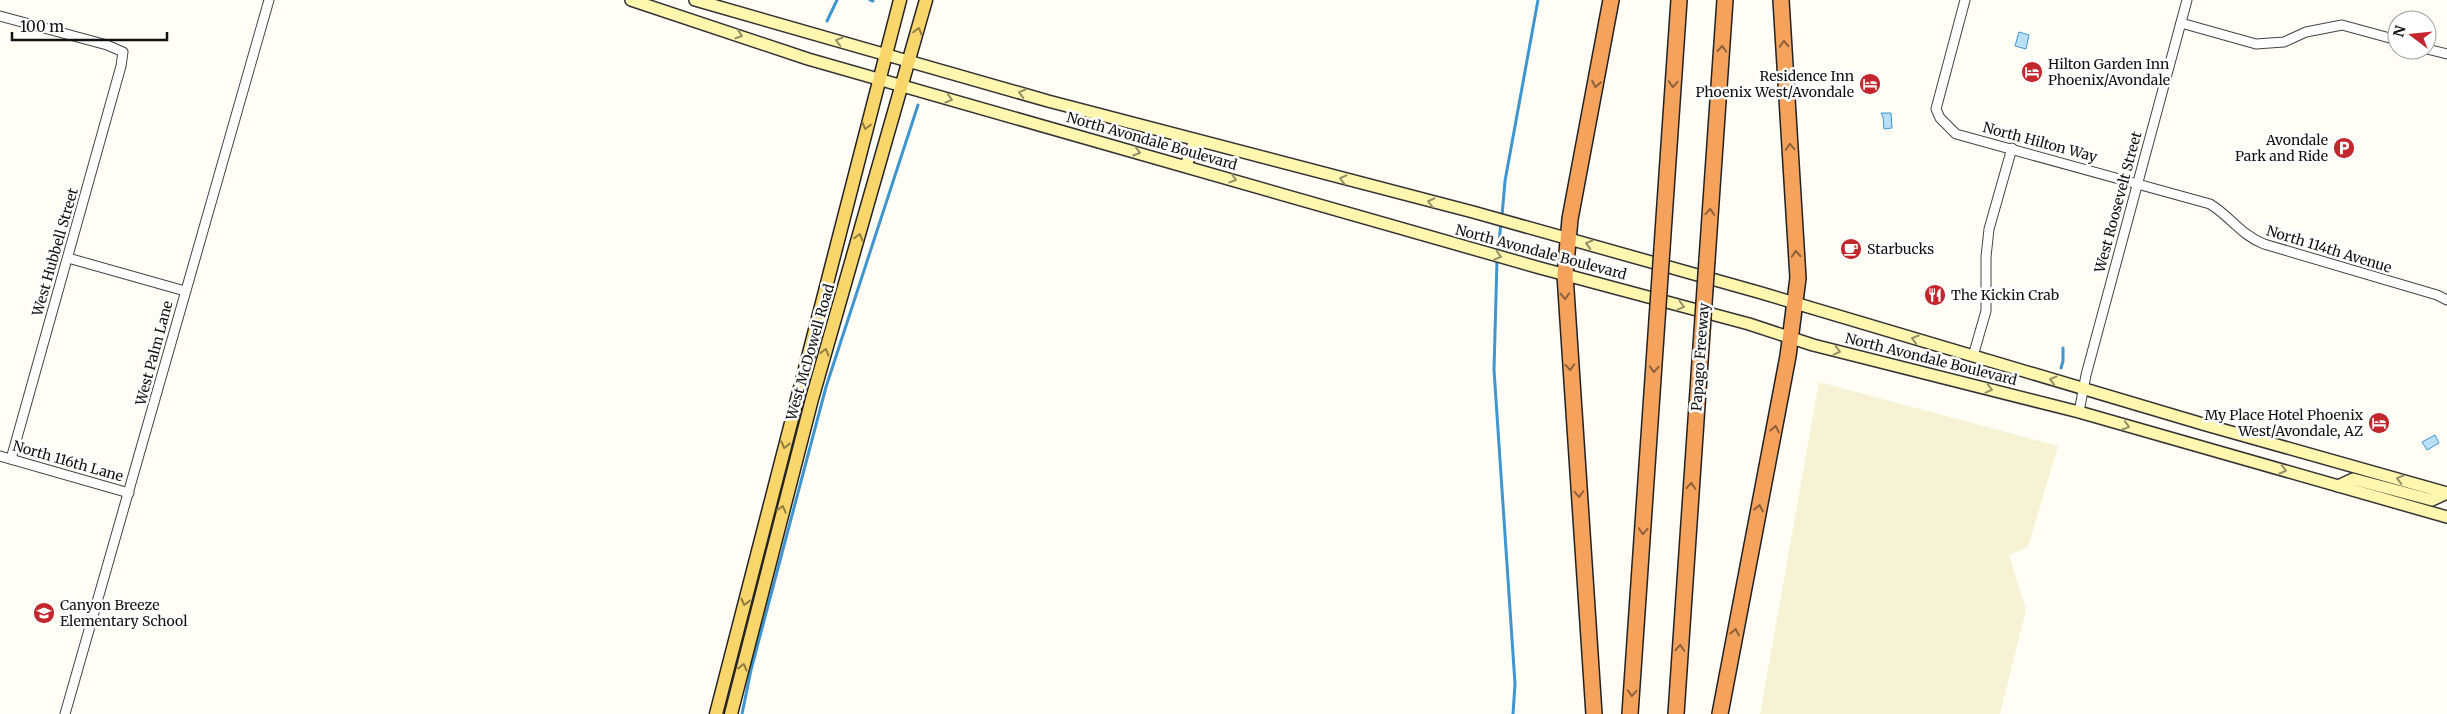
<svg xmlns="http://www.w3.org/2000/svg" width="2447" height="714" font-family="Merriweather,serif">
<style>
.farmland{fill:#f6f3d4}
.water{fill:#b9e0f7;stroke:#3f96cf}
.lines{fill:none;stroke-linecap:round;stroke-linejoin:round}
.stream{stroke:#3f96cf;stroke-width:3}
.street-casing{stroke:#444;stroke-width:11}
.secondary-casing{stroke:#333;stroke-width:14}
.primary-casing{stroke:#222;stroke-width:15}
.highway-casing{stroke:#222;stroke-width:18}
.street{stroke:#fff;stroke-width:9}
.secondary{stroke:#fff6b0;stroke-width:11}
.primary{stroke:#f9d66b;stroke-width:12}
.highway{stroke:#f5a25d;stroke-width:15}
.highway-bridge-casing{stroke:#222;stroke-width:18;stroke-linecap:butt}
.highway-bridge{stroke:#f5a25d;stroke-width:15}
.oneway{stroke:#917d42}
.oneway2{stroke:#948f68}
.oneway3{stroke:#8e613b}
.labels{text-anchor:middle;stroke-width:5;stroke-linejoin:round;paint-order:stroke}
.poi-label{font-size:14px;fill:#111;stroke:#fff;text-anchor:start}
.street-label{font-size:14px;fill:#111;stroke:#fff}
</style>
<rect width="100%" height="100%" fill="#fffdf5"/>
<polygon class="farmland" points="1819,382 2058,446 2028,547 2009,555 2026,610 2000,714 1760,714"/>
<g class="water">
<polygon points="2019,32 2029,35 2026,49 2015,46"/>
<polygon points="1881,113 1891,113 1892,128 1884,129 1883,117"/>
<polygon points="2435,435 2439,443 2427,450 2422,442"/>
</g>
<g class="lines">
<g class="stream">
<polyline points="870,0 873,1"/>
<polyline points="827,21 837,0"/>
<polyline points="1502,216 1505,181 1538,0"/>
<polyline points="1498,253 1501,222"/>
<polyline points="1497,260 1494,370 1515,684 1513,714"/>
<polyline points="2061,368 2063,361 2063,348"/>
<polyline points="742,714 751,670 826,387 918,105"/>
</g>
<g class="street-casing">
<g id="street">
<path d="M1965,0L1936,109L1940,118L1956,134L2210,204C2231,217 2241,235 2264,244L2437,295L2447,300"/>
<polyline points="0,16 107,45 123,52 121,66 11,459"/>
<polyline points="2181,23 2256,44 2284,42 2306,32 2342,25 2397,40"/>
<polyline points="2427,49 2447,54"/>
<polyline points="68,258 185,291"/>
<polyline points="1973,356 1986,311 1986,257 1989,229 2012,148"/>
<polyline points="2079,412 2086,375 2187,0"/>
<polyline points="0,456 129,493"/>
<polyline points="65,714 269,0"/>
</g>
</g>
<g class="secondary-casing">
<g id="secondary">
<polyline points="631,0 808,59 1540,268 1749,324 1813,345 2079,412 2447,517"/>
<polyline points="695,0 1048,101 1473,212 1758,292 2206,425 2447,493"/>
<polyline points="1186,166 1195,140"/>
<polyline points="2338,486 2353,479 2432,500 2447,493"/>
</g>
</g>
<g class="primary-casing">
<g id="primary">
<polyline points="716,714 900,0"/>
<polyline points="731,714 812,399 926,0"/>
</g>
</g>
<g class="highway-casing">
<g id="highway">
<polyline points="1662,248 1679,0"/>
<polyline points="1707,260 1725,0"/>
<polyline points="1594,714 1565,275 1570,219 1611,0"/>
<polyline points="1630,714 1657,320"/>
<polyline points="1676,714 1702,332"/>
<polyline points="1720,714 1788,356 1798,278 1781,0"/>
</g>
</g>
<use href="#street" class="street"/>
<use href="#secondary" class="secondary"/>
<use href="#primary" class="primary"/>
<use href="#highway" class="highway"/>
<g class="highway-bridge-casing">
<g id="highway-bridge">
<polyline points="1657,320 1662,248"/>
<polyline points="1702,332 1707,260"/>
</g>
</g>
<use href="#highway-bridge" class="highway-bridge"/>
</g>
<defs><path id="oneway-chevron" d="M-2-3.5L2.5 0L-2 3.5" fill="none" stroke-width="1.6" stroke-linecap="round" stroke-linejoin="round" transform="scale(1.25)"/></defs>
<g class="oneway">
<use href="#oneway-chevron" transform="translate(918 31) rotate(-75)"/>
<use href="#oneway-chevron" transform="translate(866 126) rotate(105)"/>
<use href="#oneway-chevron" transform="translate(859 237) rotate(-74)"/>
<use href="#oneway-chevron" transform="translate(825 352) rotate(-74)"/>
<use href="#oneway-chevron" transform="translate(785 445) rotate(104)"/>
<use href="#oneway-chevron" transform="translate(782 509) rotate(-75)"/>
<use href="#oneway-chevron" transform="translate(745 602) rotate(104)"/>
<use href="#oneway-chevron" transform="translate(743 667) rotate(-76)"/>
</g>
<g class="oneway2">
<use href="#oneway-chevron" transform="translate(739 35) rotate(19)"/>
<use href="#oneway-chevron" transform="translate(839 41) rotate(-164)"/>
<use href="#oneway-chevron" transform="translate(1022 93) rotate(-164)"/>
<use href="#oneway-chevron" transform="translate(949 99) rotate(16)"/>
<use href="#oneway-chevron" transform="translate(1137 152) rotate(16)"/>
<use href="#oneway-chevron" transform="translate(1233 179) rotate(18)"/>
<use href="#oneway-chevron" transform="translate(1343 179) rotate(-166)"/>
<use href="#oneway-chevron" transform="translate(1431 202) rotate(-166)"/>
<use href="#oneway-chevron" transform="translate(1589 244) rotate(-164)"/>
<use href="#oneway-chevron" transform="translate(1498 256) rotate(16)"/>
<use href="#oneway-chevron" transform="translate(1681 306) rotate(15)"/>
<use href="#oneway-chevron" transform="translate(1915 339) rotate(-163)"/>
<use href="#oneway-chevron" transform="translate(1837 351) rotate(14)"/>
<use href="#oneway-chevron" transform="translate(2053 380) rotate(-164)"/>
<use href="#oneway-chevron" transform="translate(1989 389) rotate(14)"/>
<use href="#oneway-chevron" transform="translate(2126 426) rotate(16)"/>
<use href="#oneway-chevron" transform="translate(2283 470) rotate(16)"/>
<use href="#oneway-chevron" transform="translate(2400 479) rotate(-164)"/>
</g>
<g class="oneway3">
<use href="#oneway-chevron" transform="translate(1784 44) rotate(-93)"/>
<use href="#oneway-chevron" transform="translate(1722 49) rotate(-86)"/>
<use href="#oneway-chevron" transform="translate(1596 84) rotate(101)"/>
<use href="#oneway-chevron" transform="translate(1673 84) rotate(94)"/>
<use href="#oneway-chevron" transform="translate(1790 147) rotate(-94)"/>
<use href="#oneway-chevron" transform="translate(1710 212) rotate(-86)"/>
<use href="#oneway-chevron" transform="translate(1796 254) rotate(-93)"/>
<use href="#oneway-chevron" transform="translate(1565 296) rotate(87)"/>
<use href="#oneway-chevron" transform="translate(1570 367) rotate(86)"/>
<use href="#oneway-chevron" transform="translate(1654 369) rotate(94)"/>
<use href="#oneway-chevron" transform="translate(1775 429) rotate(-79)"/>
<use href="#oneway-chevron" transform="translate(1691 486) rotate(-86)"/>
<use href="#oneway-chevron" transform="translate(1579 494) rotate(86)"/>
<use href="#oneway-chevron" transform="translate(1759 508) rotate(-78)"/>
<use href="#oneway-chevron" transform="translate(1643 531) rotate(94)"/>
<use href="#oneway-chevron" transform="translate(1735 632) rotate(-79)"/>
<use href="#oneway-chevron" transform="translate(1680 648) rotate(-86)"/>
<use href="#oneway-chevron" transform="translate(1632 693) rotate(94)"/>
</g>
<defs>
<g id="hotel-disc" transform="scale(1.125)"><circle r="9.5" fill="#c4262e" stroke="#fff"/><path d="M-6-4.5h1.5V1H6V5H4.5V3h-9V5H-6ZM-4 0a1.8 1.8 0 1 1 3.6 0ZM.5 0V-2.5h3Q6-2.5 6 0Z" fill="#fff"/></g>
<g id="parking-disc" transform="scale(1.125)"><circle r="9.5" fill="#c4262e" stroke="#fff"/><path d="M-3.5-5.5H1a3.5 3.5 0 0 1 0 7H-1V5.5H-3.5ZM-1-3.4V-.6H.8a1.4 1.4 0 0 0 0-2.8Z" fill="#fff"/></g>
<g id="cafe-disc" transform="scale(1.125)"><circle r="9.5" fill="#c4262e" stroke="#fff"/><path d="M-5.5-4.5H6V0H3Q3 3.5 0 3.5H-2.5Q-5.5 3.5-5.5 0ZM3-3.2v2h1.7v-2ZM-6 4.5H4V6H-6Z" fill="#fff"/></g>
<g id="restaurant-disc" transform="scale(1.125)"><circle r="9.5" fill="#c4262e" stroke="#fff"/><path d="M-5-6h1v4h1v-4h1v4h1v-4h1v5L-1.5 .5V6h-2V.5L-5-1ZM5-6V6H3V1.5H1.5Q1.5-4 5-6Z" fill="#fff"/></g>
<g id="school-disc" transform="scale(1.125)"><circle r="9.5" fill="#c4262e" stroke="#fff"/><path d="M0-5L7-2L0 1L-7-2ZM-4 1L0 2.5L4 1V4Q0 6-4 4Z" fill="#fff"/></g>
</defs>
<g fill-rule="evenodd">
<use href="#hotel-disc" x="2032" y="72"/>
<use href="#hotel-disc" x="1870" y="84"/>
<use href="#parking-disc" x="2344" y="148"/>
<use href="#cafe-disc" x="1851" y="249"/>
<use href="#restaurant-disc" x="1935" y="295"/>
<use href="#hotel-disc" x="2379" y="423"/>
<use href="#school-disc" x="44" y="613"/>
</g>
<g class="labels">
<g class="poi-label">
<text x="2048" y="69">Hilton Garden Inn<tspan x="2048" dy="16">Phoenix/Avondale</tspan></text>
<text x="1854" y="81" text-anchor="end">Residence Inn<tspan x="1854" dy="16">Phoenix West/Avondale</tspan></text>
<text x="2328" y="145" text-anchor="end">Avondale<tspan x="2328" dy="16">Park and Ride</tspan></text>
<text x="1867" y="254">Starbucks</text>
<text x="1951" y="300">The Kickin Crab</text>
<text x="2363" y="420" text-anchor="end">My Place Hotel Phoenix<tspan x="2363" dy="16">West/Avondale, AZ</tspan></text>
<text x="60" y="610">Canyon Breeze<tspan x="60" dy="16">Elementary School</tspan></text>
</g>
<g class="street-label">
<text transform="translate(1152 141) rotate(16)" y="5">North Avondale Boulevard</text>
<text transform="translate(2040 142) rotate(15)" y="5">North Hilton Way</text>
<text transform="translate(2118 202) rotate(-75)" y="5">West Roosevelt Street</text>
<text transform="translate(2329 249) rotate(17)" y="5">North 114th Avenue</text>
<text transform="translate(55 252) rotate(-74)" y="5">West Hubbell Street</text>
<text transform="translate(1541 252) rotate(15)" y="5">North Avondale Boulevard</text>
<text transform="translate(810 352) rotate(-74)" y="5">West McDowell Road</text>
<text transform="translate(154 353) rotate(-75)" y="5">West Palm Lane</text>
<text transform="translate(1700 357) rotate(-86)" y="5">Papago Freeway</text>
<text transform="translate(1931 359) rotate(14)" y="5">North Avondale Boulevard</text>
<text transform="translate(68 461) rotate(16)" y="5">North 116th Lane</text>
</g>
</g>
<g transform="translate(2412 35) rotate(286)"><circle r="24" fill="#ffffff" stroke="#a0a0a0"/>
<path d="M0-4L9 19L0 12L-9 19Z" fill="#c4262e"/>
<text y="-8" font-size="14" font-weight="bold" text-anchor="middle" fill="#111111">N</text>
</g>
<path d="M12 32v8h155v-8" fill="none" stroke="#111111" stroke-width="2.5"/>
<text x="20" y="32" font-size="15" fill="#111111" stroke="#ffffff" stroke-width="4" paint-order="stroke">100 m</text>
</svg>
